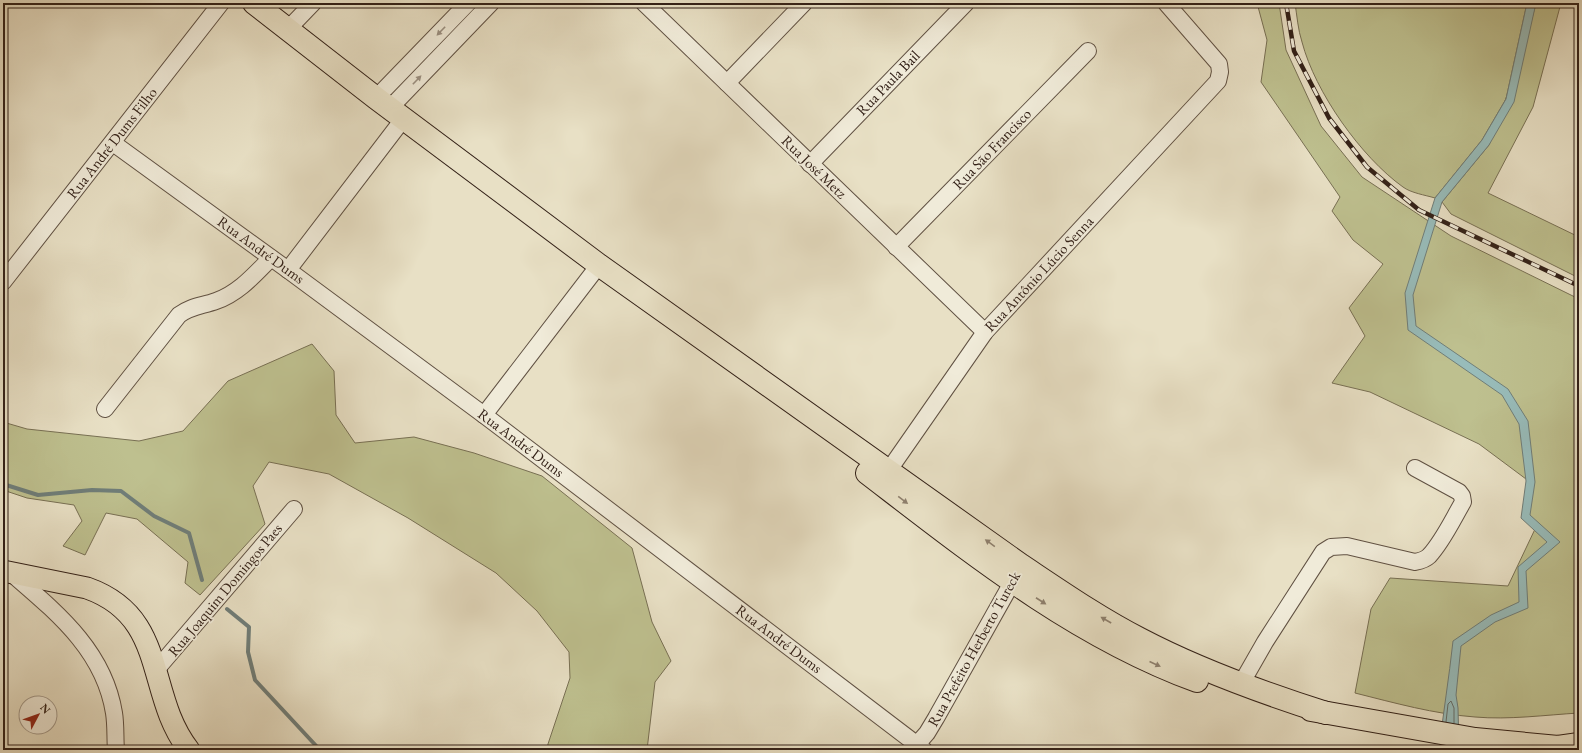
<svg xmlns="http://www.w3.org/2000/svg" width="1582" height="753" font-family="'EB Garamond',serif">
<style>
.green{fill:#bec08f;stroke:#787054}
.water{fill:#98bcba;stroke:#707e79}
.lines{fill:none;stroke-linecap:round;stroke-linejoin:round}
.shore{stroke:#666e69;stroke-width:1}
.stream{stroke:#707e79;stroke-width:4}
.minor-casing{stroke:#605143;stroke-width:18}
.major-casing{stroke:#332118;stroke-width:23}
.highway-casing{stroke:#332118;stroke-width:24}
.minor{stroke:#f0ebd9;stroke-width:16}
.major{stroke:#e8e0c5;stroke-width:21}
.highway{stroke:#e8e0c5;stroke-width:22}
.rail-casing{stroke:#332118;stroke-width:4.5}
.rail{stroke:#f0ebd9;stroke-width:3;stroke-dasharray:9;stroke-linecap:butt}
.oneway{fill:#9b9082}
.oneway2{fill:#8e806e}
.labels{text-anchor:middle;stroke-width:3.5;stroke-linejoin:round;paint-order:stroke}
.street-label{font-size:15px;fill:#332118;stroke:#f0ebd9}
</style>
<rect width="100%" height="100%" fill="#e8e0c5"/>
<filter id="stains"><feTurbulence type="fractalNoise" baseFrequency=".005" numOctaves="4"/><feColorMatrix values="0 0 0 0 .2 0 0 0 0 .09 0 0 0 0 .02 0 0 0 .5 -.17"/></filter>
<radialGradient id="worn" r=".72"><stop offset=".6" stop-color="#630" stop-opacity="0"/><stop offset="1" stop-color="#630" stop-opacity=".3"/></radialGradient>
<g class="green">
<path d="M1257,3H1279L1286,50L1321,126L1362,177L1451,236L1579,299V713C1545,715 1509,720 1475,717C1434,714 1395,703 1355,693L1371,609L1390,578L1508,586L1536,527L1525,517L1530,482L1479,444L1370,392L1332,383L1365,336L1349,308L1383,264L1353,240L1332,211L1340,197L1261,82L1267,40Z"/>
<path d="M1295,3H1527L1506,99L1482,140L1435,198C1425,195 1411,193 1403,187C1361,157 1315,92 1302,42C1298,30 1297,16 1295,3Z"/>
<polygon points="1536,3 1561,3 1533,107 1488,193 1579,237 1579,278 1451,214 1442,202 1489,145 1525,46"/>
<polygon points="312,344 334,371 336,415 355,443 414,437 474,453 542,476 632,548 652,622 671,661 655,682 647,750 547,750 548,744 570,678 569,652 537,611 496,573 408,518 329,474 269,462 253,486 265,524 200,595 185,583 188,562 137,519 106,513 85,555 63,546 82,521 74,505 27,498 3,490 3,422 27,429 139,441 183,431 228,381"/>
</g>
<path class="water" d="M1527,3H1536L1514,102L1489,145L1442,202L1413,295L1416,326L1508,389L1528,421L1535,482L1530,515L1560,542L1526,571L1528,608L1495,622L1461,646L1456,695L1458,708L1459,750H1439C1443,714 1449,678 1453,641L1491,615L1519,602L1518,567L1547,542L1521,518L1526,481L1519,424L1502,395L1408,330L1405,293L1435,198L1482,140L1506,99Z"/>
<g class="lines">
<polyline class="shore" points="1446,722 1448,704 1451,701 1454,708 1454,723"/>
<g class="stream">
<polyline points="3,484 38,495 92,490 121,491 154,516 189,533 202,580"/>
<polyline points="227,609 249,627 248,652 255,680 320,750"/>
</g>
<g class="minor-casing">
<g id="minor">
<polyline points="644,3 985,332"/>
<polyline points="288,29 313,3"/>
<polyline points="727,83 804,3"/>
<polyline points="376,98 468,3"/>
<polyline points="390,108 491,3"/>
<polyline points="113,143 288,270 484,415 924,750"/>
<polyline points="810,164 966,3"/>
<polyline points="896,247 1088,51"/>
<polyline points="288,270 404,118"/>
<polyline points="3,282 221,3"/>
<path d="M105,409L179,315C191,306 202,306 216,301C239,293 255,274 271,258"/>
<polyline points="484,415 599,265"/>
<polyline points="882,480 985,332 1218,81 1220,72 1219,64 1166,3"/>
<path d="M11,573C56,612 104,650 114,713C116,725 115,738 116,750"/>
<polyline points="156,670 294,509"/>
<path d="M1241,684L1265,642L1323,552L1331,547L1347,546L1415,562C1420,561 1425,560 1429,556C1443,541 1453,519 1463,502L1462,496L1459,492L1415,468"/>
<polyline points="912,750 927,733 936,718 1018,572"/>
</g>
</g>
<g class="major-casing">
<path id="major" d="M3,571L87,588C169,617 145,694 189,750"/>
</g>
<g class="highway-casing">
<g id="highway">
<path d="M254,3L376,98L599,265L1021,565C1060,591 1099,618 1140,639C1199,670 1263,693 1326,713"/>
<path d="M867,473C970,552 1074,636 1197,681"/>
<polyline points="1311,710 1475,739 1558,747 1579,744"/>
</g>
</g>
<use href="#minor" class="minor"/>
<use href="#major" class="major"/>
<use href="#highway" class="highway"/>
<g class="rail-casing">
<polyline id="rail" points="1286,3 1294,51 1329,118 1367,167 1419,210 1579,286"/>
</g>
<use href="#rail" class="rail"/>
</g>
<defs><path id="oneway-solid" d="M-6-.8H1V-3.2L6.5 0L1 3.2V.8H-6Z"/></defs>
<g class="oneway">
<use href="#oneway-solid" transform="translate(441 31) rotate(134)"/>
<use href="#oneway-solid" transform="translate(417 80) rotate(-46)"/>
</g>
<g class="oneway2">
<use href="#oneway-solid" transform="translate(903 500) rotate(37)"/>
<use href="#oneway-solid" transform="translate(990 543) rotate(-144)"/>
<use href="#oneway-solid" transform="translate(1041 601) rotate(33)"/>
<use href="#oneway-solid" transform="translate(1106 620) rotate(-150)"/>
<use href="#oneway-solid" transform="translate(1155 664) rotate(24)"/>
</g>
<g class="labels">
<g class="street-label">
<text transform="translate(888 83) rotate(-46)" y="5">Rua Paula Bail</text>
<text transform="translate(112 143) rotate(-52)" y="5">Rua André Dums Filho</text>
<text transform="translate(992 149) rotate(-46)" y="5">Rua São Francisco</text>
<text transform="translate(814 167) rotate(44)" y="5">Rua José Metz</text>
<text transform="translate(261 250) rotate(36)" y="5">Rua André Dums</text>
<text transform="translate(1039 274) rotate(-47)" y="5">Rua Antônio Lúcio Senna</text>
<text transform="translate(521 443) rotate(37)" y="5">Rua André Dums</text>
<text transform="translate(225 590) rotate(-50)" y="5">Rua Joaquim Domingos Paes</text>
<text transform="translate(779 639) rotate(37)" y="5">Rua André Dums</text>
<text transform="translate(974 649) rotate(-61)" y="5">Rua Prefeito Herberto Tureck</text>
</g>
</g>
<rect width="1582" height="753" fill="none" stroke="#e8e0c5" stroke-width="16"/>
<rect x="4" y="4" width="1574" height="745" fill="none" stroke="#332118" stroke-width="2"/>
<rect x="8" y="8" width="1566" height="737" fill="none" stroke="#332118"/>
<g transform="translate(38 715) rotate(49)"><circle r="19" fill="#f0ebd9" stroke="#a49a8c"/>
<path d="M0-3L7 15L0 10L-7 15Z" fill="#8f2418"/>
<text y="-6" font-size="11" font-weight="bold" text-anchor="middle" fill="#332118">N</text>
</g>
<rect width="100%" height="100%" filter="url(#stains)"/>
<rect width="100%" height="100%" fill="url(#worn)"/>
</svg>
